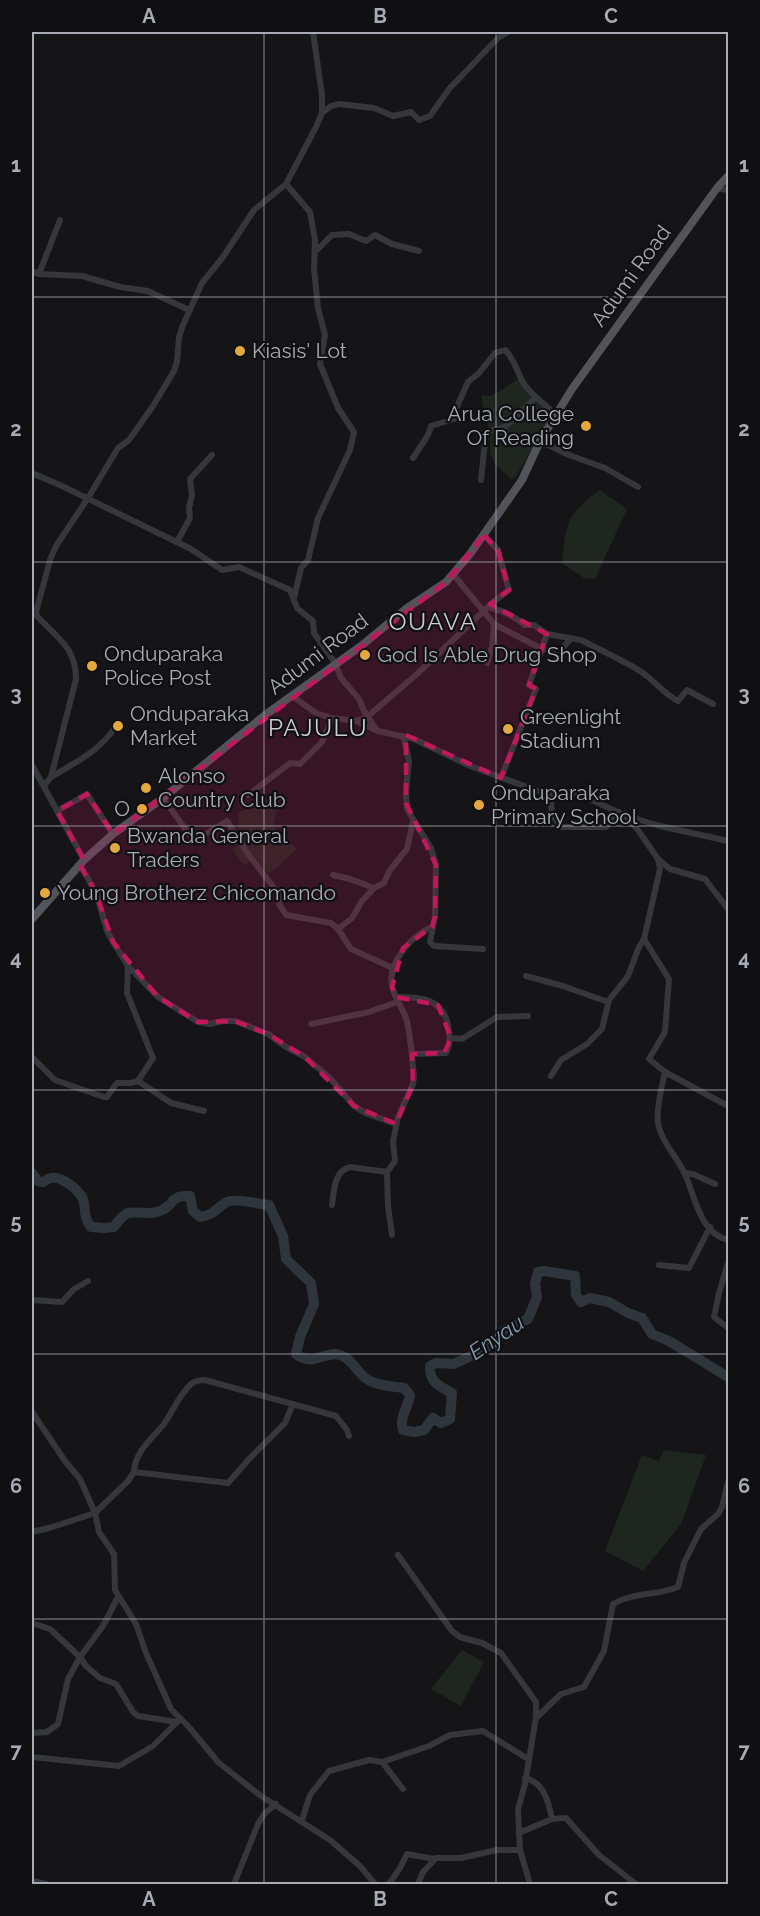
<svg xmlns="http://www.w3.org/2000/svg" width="760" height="1916" font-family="Raleway,sans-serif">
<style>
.green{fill:#1f2620}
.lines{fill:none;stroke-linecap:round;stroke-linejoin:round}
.river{stroke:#2e363c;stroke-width:10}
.minor{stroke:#36373b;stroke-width:6}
.major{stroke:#52545a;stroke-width:8}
.marked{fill:#c2185b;fill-opacity:0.2;stroke:#c2185b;stroke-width:4.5;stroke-dasharray:12 8;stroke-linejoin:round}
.grid{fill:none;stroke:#a8acb6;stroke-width:1.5;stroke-opacity:0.55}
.poi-dot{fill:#e5a83e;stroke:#101012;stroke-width:2}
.labels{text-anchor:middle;stroke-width:4.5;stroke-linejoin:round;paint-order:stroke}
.street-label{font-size:21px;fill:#a8acb6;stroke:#101012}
.poi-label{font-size:21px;fill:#a8acb6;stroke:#101012;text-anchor:start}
.water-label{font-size:22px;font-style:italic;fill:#819baf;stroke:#101012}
.quarter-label{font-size:24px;letter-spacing:1.5px;fill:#c8cbd2;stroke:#101012}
.neatline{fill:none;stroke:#a8acb6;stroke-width:2}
.grid-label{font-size:20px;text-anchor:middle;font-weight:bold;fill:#a8acb6}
</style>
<rect width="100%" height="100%" fill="#151517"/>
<g class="green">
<path d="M518,379L523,381L529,395C539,400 551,404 551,416L515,478H510L495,464L490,453V435L481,395L492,396Z"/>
<path d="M600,490L627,509L595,579L584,578L562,563C566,524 566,514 600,490Z"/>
<path d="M266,800L277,812L273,826L297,849L269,874L255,859L244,865L232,850L239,844C237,833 240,824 238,813Z"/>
<polygon points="664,1450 706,1455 681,1524 643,1571 605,1551 642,1455 659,1461"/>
<polygon points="462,1650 484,1662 461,1706 431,1689"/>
</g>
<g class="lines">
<path class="river" d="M32,1173L38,1181L43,1182C46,1181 48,1178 51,1178C62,1176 79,1190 83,1199C87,1211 82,1215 91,1227L104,1228L114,1227C118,1221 122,1216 128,1213C137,1211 148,1215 157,1212C176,1207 167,1195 190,1196L193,1211L200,1217C217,1215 218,1204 230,1201C239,1199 259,1204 269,1205L283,1236L286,1259L311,1283L314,1304L300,1337L296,1354C314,1368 324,1350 340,1355C351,1358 356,1370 364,1377C375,1386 391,1386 404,1388L410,1395C408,1408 399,1417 403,1430L414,1432L424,1430L433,1418L441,1423L450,1419L452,1393C439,1386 429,1382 430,1366L436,1363L454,1364L477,1353L495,1342L504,1330L528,1319L537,1297L535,1284L538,1272L544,1271L575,1276L576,1295L581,1302L590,1298L609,1302L628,1313L642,1318L652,1334L669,1341L728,1377"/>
<g class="minor">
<polyline points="322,113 331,106 339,104 374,108 393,116 411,112 419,120 430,116 449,89 498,38 508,32"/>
<polyline points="286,184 310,212 315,240 314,269 318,308 325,335 320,364 338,408 354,432 350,450 318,518 308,560 301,568 294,598"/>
<polyline points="717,188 728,190"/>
<polyline points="315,252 332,235 349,234 366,241 375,235 392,244 419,251"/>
<polyline points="32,271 39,274 82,276 120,287 148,291 189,310"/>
<polyline points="39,274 60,220"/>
<polyline points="540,441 569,455 605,468 638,487"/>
<path d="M413,458L428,435L431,426L454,419L455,411L468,382L479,373L495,353L505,350C515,359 517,373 524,384C533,397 545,404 556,415"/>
<polyline points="32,473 62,486 191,549 222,570 239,567 290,590 297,608 313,621 314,633 335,663 341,678 359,699 364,711 376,729"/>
<polyline points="481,480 486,432 505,427 535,398"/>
<path d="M484,535L498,550L509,590L491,604V608C504,611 515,616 524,625H534L547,634L581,640L589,644C606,653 624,661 640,671C654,680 664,694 678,701L687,690L713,704"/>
<polyline points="177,542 190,518 189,508 192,495 190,479 212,455"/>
<polyline points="453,574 494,624 542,649 558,654 571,638"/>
<polyline points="487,663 492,647 494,624"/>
<polyline points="292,696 316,713 332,718 356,721 378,731 414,739 470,766 538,791 581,795 624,815 660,826 728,841"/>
<polyline points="356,721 367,717 417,674 491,604"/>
<polyline points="404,738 409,761 406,792 407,809 431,848 436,865 435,917 430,942 434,946 483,949"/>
<polyline points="32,765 84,860"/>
<path d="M51,777C76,762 100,751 116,726"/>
<polyline points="501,778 536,689 529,685 547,634"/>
<path d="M44,786L51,777L76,679C76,647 57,638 37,616L36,612L50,560L56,546L88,498L118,448L129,440L153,406L174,371L177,362L179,337L183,325L202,283L223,257L254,210L286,184L316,127L322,113V95L313,32"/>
<polyline points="550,792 552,815 562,827 606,827 619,812"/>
<polyline points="248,795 290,763 300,764 322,742 332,718"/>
<polyline points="163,798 194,841 227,821 248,854 278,893 279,904 286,915 331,923 338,929 351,949 395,969"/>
<polyline points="57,811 87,794 113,834"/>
<polyline points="625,815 638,830 658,859 670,869 705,879 728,909"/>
<polyline points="80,865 96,893 107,931 113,942 128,966 158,997 198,1022 210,1024 223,1021 235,1021 268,1034 286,1047 305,1057 329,1077 354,1106 365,1113 396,1124"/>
<polyline points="333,875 350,879 374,888"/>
<polyline points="338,929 352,918 362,901 374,888 384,883 390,870 407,849 413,821"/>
<polyline points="644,939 669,979 665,1032 649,1059 665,1072 728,1106"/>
<polyline points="128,966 127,993 153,1058 138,1081"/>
<polyline points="526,976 563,986 608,1002"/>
<path d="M396,997C419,997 443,998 448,1025C450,1036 451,1042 446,1053L412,1054"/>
<polyline points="311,1024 369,1012 397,1002"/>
<polyline points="451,1038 462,1039 497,1017 528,1016"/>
<polyline points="32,1057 55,1080 104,1097 107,1097 117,1083 131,1083 138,1081 171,1103 204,1111"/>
<path d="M665,1072C662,1087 656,1107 658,1123C661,1141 676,1156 684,1172C695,1195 699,1233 728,1240"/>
<polyline points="551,1076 561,1060 587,1044 602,1029 609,1000 628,976 639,947 644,939 660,869 658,859"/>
<polyline points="684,1173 693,1174 715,1184"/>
<path d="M332,1205C334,1191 334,1171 350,1167L387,1172"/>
<path d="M392,1235L388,1206L387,1172L395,1161L393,1141L398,1117L413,1084L414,1077C412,1058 411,1039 407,1021C403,1008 395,999 392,986C387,963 412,935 432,927"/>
<polyline points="728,1263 719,1293 714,1317 728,1328"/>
<polyline points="659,1265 689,1268 710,1227"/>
<polyline points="32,1300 62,1302 74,1289 88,1281"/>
<polyline points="293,1404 285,1423 249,1459 228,1483 134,1472 128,1481 95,1513 99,1532 114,1554 115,1590 136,1624 146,1653 171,1709 188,1726 219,1763 261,1796 330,1840 360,1866 375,1884"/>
<polyline points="32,1412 65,1461 80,1479 95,1513 49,1528 32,1532"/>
<path d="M134,1472C135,1451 152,1439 164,1424C173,1411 179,1395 191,1384C195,1381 199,1380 205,1380L336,1416L347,1430L349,1436"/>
<polyline points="398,1555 452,1631 460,1637 482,1643 501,1653 536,1702 536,1717 525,1784 518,1809 520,1850 530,1884"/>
<polyline points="118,1597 103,1626 80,1657 86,1666 100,1678 116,1684 133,1712 138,1716 177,1722"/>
<polyline points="32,1623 50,1629 80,1657 68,1679 58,1724 47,1732 32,1733"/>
<path d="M537,1717L561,1694L584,1687L604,1651L613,1604C633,1592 656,1596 678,1587L684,1563L701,1529L718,1514L722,1507L728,1482"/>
<polyline points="32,1757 119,1766 153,1746 178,1721"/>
<polyline points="382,1762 403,1789"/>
<path d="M525,1778C544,1782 549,1803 552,1819"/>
<polyline points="302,1820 310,1795 329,1771 369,1760 382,1762 429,1746 450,1735 483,1731 528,1759"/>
<polyline points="519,1833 552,1819 566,1818 599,1855 636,1884"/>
<polyline points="32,1881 47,1884"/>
<polyline points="234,1884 258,1824 264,1814 276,1804"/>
<polyline points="389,1884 400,1868 407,1854 434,1859"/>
<polyline points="418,1884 423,1872 436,1858 461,1858 497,1850 520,1850"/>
</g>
<polyline class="major" points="32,919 84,860 113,834 163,798 265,715 361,646 407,608 446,582 470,554 522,480 540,441 572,389 717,188 728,176"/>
</g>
<path class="marked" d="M484,535L498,550L509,590L490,604L547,634L529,685L536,689L501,778L406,735V803L436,865L435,917L432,927L403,948L392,987L396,997L438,1005L451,1038L444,1053L412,1054L413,1084L396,1124L354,1106L305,1057L268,1034L235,1021L198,1022L158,997L113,942L96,893L80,865L84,860L57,811L87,794L113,834L446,582Z"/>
<path class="grid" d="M264,32V1884M496,32V1884M32,297H728M32,562H728M32,826H728M32,1090H728M32,1354H728M32,1619H728"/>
<g class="poi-dot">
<circle cx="240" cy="351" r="6"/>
<circle cx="586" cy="426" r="6"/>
<circle cx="365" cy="655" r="6"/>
<circle cx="92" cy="666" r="6"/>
<circle cx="118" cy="726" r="6"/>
<circle cx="508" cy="729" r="6"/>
<circle cx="146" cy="788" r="6"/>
<circle cx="479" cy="805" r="6"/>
<circle cx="142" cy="809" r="6"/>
<circle cx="115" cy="848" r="6"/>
<circle cx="45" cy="893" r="6"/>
</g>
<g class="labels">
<g class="street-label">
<text transform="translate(631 276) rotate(-54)" y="7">Adumi Road</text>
<text transform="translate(318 654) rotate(-37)" y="7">Adumi Road</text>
</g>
<g class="poi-label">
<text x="252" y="358">Kiasis' Lot</text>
<text x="574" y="421" text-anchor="end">Arua College<tspan x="574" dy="24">Of Reading</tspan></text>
<text x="104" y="661">Onduparaka<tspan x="104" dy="24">Police Post</tspan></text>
<text x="377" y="662">God Is Able Drug Shop</text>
<text x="130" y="721">Onduparaka<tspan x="130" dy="24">Market</tspan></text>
<text x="520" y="724">Greenlight<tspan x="520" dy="24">Stadium</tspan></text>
<text x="158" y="783">Alonso<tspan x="158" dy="24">Country Club</tspan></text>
<text x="491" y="800">Onduparaka<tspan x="491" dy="24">Primary School</tspan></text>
<text x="130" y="816" text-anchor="end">O</text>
<text x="127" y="843">Bwanda General<tspan x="127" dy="24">Traders</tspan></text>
<text x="57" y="900">Young Brotherz Chicomando</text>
</g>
<g class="water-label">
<text transform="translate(496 1337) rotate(-34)" y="8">Enyau</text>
</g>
<g class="quarter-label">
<text x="433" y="630">OUAVA</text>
<text x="318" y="736">PAJULU</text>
</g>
</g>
<rect width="760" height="1916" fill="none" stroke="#101012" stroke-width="66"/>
<rect x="33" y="33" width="694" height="1850" class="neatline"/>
<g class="grid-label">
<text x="149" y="23">A</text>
<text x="380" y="23">B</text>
<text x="611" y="23">C</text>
<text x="16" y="172">1</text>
<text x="744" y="172">1</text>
<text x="16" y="436">2</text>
<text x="744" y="436">2</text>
<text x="16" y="701">3</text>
<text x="744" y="701">3</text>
<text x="16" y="965">4</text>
<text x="744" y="965">4</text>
<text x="16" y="1229">5</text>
<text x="744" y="1229">5</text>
<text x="16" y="1493">6</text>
<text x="744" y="1493">6</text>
<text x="16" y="1758">7</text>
<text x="744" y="1758">7</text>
<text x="149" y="1906">A</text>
<text x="380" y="1906">B</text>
<text x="611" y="1906">C</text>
</g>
</svg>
